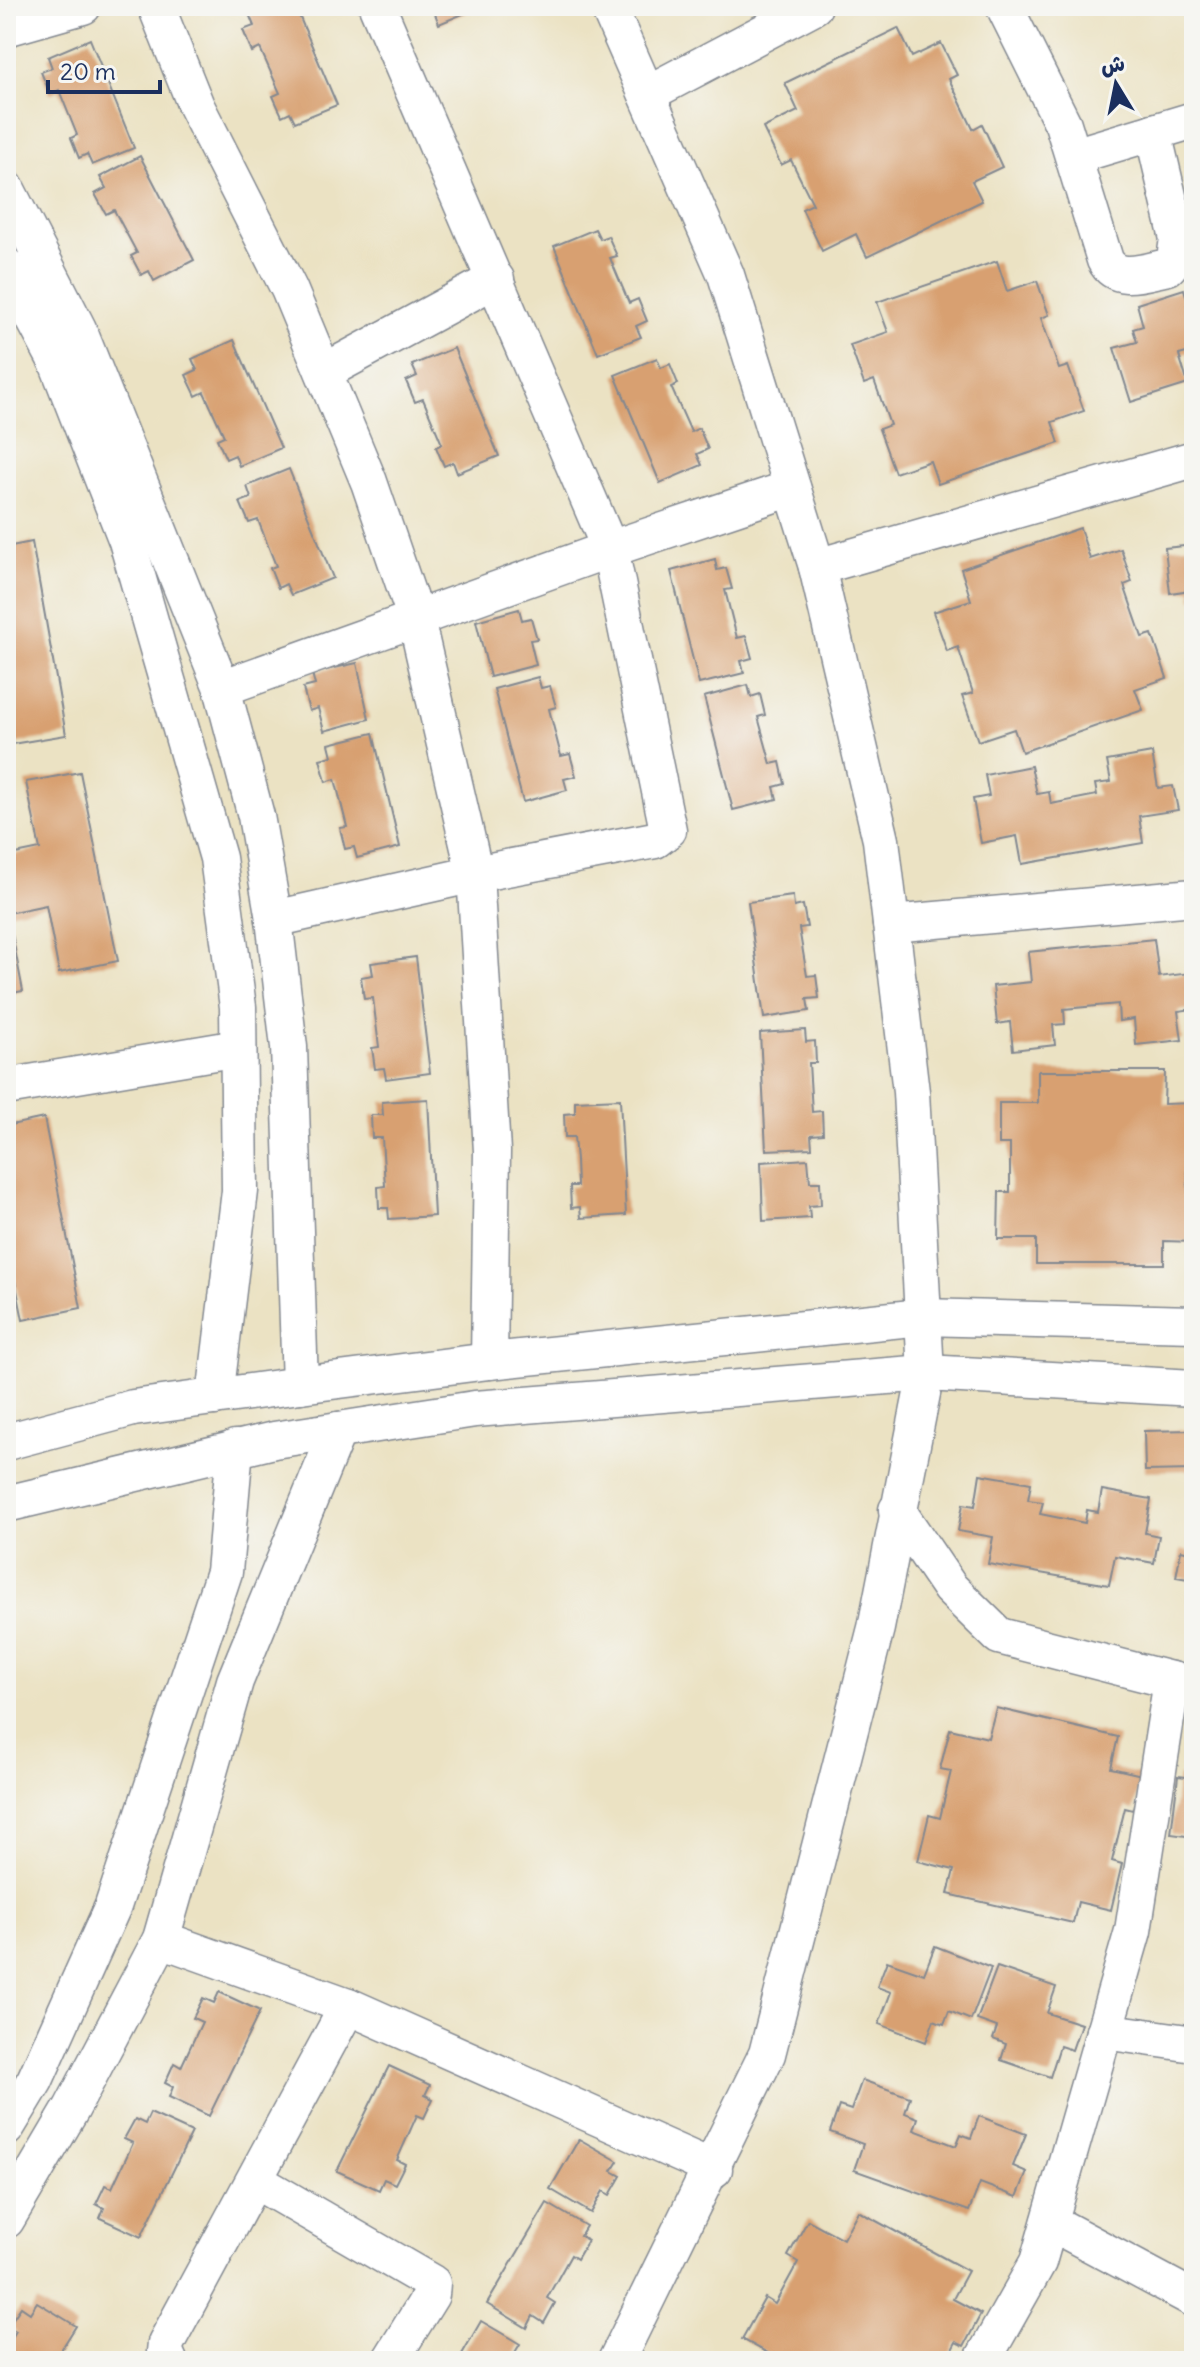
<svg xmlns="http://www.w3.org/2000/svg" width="1200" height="2367" font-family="Delius,'Playpen Sans Arabic',sans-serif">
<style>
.building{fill:#d8a071}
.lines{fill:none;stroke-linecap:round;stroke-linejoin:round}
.street-casing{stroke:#838890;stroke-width:39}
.street{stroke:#fff;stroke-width:36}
</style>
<rect width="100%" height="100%" fill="#f6f6f2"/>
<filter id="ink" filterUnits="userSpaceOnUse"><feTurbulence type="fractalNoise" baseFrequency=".0125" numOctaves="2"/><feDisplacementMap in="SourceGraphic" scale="16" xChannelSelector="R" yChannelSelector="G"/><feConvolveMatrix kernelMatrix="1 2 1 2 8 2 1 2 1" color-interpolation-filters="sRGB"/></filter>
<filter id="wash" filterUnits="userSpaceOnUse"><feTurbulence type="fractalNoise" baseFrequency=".006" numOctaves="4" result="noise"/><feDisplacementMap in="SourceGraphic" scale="32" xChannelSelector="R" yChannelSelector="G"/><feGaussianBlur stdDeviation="1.8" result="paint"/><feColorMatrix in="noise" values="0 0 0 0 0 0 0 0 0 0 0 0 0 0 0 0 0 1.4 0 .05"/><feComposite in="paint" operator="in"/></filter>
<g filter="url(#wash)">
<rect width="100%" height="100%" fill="#ebe2c3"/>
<g id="blocks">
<g class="building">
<polygon points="269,6 295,6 337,105 295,122 290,112 282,116 273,96 280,93 260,48 252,52 243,30 254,26 249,14"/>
<polygon points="432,6 482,6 439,24"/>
<polygon points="898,28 912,57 941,43 957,75 949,79 973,129 982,124 1002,167 972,181 982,201 867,257 856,234 822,251 802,209 813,204 791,160 781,165 763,128 798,111 785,83"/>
<polygon points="90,39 134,148 92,165 87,154 79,158 71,138 77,135 59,90 50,94 41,72 52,68 48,57"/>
<polygon points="140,156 194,260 154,281 149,271 141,275 131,256 137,253 114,210 106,214 95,194 106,188 100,177"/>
<polygon points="595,229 600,239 608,236 617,256 610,258 629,303 638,299 647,321 636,326 641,337 598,354 554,246"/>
<polygon points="997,261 1007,291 1037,281 1049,315 1041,318 1059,369 1068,366 1084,411 1052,422 1059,443 938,484 930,461 895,473 879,429 890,425 874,380 864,384 850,345 888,332 877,302"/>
<polygon points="1184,289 1194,321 1194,351 1179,355 1188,384 1131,402 1114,348 1137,342 1133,329 1143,326 1137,304"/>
<polygon points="234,340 281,448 239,466 235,455 226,459 217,439 224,436 204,392 196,396 186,375 197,370 192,359"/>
<polygon points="454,348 499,456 457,473 453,462 444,466 436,447 442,444 423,399 415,402 406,381 417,376 412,365"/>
<polygon points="657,358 661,368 670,364 678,384 671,387 691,432 699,428 708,449 697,454 702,465 660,483 615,375"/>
<polygon points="289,469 333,578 291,595 286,584 278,588 270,568 276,566 258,520 249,523 240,502 251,498 247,486"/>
<polygon points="1080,528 1090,559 1121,549 1132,582 1124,585 1142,637 1152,634 1167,678 1135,689 1143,710 1022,752 1014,729 978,741 962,696 973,693 958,647 947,651 933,612 971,600 961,569"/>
<polygon points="32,542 66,735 6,745 6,547"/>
<polygon points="1194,545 1194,599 1192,599 1191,590 1170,593 1165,548"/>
<polygon points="715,559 717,570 726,568 732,589 725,590 737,638 746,636 752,658 741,661 744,673 699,684 671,571"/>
<polygon points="519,609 522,620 531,618 537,639 530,640 536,665 490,677 476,621"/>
<polygon points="357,663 369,719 324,731 318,708 309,711 303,688 315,685 312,673"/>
<polygon points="538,677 541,688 550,686 556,707 549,709 561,756 570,754 576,776 564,779 567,790 523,802 494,689"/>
<polygon points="748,685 751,697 760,694 765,715 758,717 771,764 780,762 785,784 774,787 777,799 733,810 704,697"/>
<polygon points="373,733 400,847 357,858 354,847 345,849 340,828 347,827 335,779 326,782 320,759 332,756 329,744"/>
<polygon points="1152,753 1158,788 1173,786 1178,810 1139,816 1143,843 1022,864 1017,836 981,843 973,799 989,796 985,775 1031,766 1037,794 1049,792 1051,804 1097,795 1095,784 1111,782 1107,761"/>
<polygon points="80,772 118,961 59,973 46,905 8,913 23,991 6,994 6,881 9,880 6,856 40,849 26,782"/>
<polygon points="793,896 794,907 803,905 807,927 799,928 807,976 816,975 819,998 807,999 809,1011 764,1018 748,902"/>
<polygon points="1154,939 1159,977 1190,973 1194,1009 1178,1011 1182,1040 1136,1045 1134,1019 1119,1021 1118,1004 1064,1009 1065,1024 1053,1025 1055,1045 1013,1050 1010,1022 997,1024 993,986 1031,982 1028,952"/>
<polygon points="416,957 430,1073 386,1079 384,1068 375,1069 372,1048 379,1047 373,998 364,999 361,977 373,975 371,963"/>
<polygon points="805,1030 806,1042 815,1041 816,1063 809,1063 812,1112 822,1111 823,1134 811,1135 812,1148 766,1150 760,1033"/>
<polygon points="1038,1071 1165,1071 1164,1104 1194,1103 1194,1140 1187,1140 1188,1195 1194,1194 1194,1242 1164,1241 1164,1264 1036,1264 1036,1239 998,1239 999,1192 1010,1192 1010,1144 999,1144 999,1103 1038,1103"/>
<polygon points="428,1099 434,1216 389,1219 388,1208 379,1208 378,1187 385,1186 382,1138 372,1138 371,1115 383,1115 382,1102"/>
<polygon points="620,1099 626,1215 581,1218 580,1207 571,1208 570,1186 577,1186 576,1160 574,1137 565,1137 564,1114 575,1113 575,1101"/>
<polygon points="44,1118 81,1308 23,1320 9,1251 6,1252 6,1126"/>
<polygon points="808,1159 810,1182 820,1182 821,1205 809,1206 810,1218 763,1221 761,1162"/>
<polygon points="1194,1430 1194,1470 1145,1471 1144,1431"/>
<polygon points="980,1474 1031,1483 1028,1500 1043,1502 1040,1514 1085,1523 1087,1510 1098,1512 1102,1490 1151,1499 1145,1533 1159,1536 1154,1563 1115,1556 1109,1585 988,1564 993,1537 958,1531 963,1504 975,1506"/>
<polygon points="1181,1550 1194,1553 1194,1580 1176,1577"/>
<polygon points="996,1708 1118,1737 1111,1768 1142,1775 1133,1810 1125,1808 1112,1861 1122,1864 1111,1910 1078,1902 1073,1923 948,1894 954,1870 918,1861 929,1815 940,1818 951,1771 940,1769 950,1729 988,1738"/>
<polygon points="1178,1776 1194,1778 1194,1837 1171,1834"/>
<polygon points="935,1946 991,1968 971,2020 949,2011 944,2024 934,2020 926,2042 879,2024 891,1992 877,1987 887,1961 924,1974"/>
<polygon points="997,1967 1056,1987 1047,2013 1081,2024 1072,2050 1060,2046 1050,2077 1001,2060 1006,2044 993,2039 997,2027 977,2020"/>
<polygon points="219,1992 260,2011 209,2116 169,2097 173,2087 165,2083 174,2063 181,2067 202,2022 193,2018 203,1998 214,2003"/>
<polygon points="389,2066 430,2085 425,2095 433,2099 424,2118 417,2115 397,2160 405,2164 395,2184 384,2179 379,2190 337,2171"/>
<polygon points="862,2080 910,2097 905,2113 918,2118 914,2130 956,2146 961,2134 971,2138 979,2116 1026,2134 1013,2166 1027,2172 1017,2197 980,2183 969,2211 854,2170 863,2144 830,2132 839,2106 851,2110"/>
<polygon points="150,2113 192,2132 141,2237 100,2218 104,2208 96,2204 105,2185 112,2188 133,2143 124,2139 135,2119 145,2124"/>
<polygon points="579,2139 618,2161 612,2171 621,2176 610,2195 603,2191 591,2213 550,2189"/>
<polygon points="547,2203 586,2226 580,2236 588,2240 577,2259 571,2255 547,2298 555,2303 544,2323 533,2316 527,2328 487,2304"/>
<polygon points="858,2211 968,2271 953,2299 981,2314 964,2346 956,2342 946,2361 773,2361 775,2357 742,2339 765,2298 775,2304 798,2262 788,2256 808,2220 843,2239"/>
<polygon points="37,2302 76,2326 54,2361 6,2361 6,2347 16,2331 8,2326 21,2307 30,2313"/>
<polygon points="481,2321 520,2344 514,2354 522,2358 521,2361 458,2361"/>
</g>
</g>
</g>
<g filter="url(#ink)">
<use href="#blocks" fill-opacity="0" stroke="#838890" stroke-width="2"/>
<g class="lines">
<g class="street-casing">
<g id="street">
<polyline points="156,6 196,106 289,289 369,482 416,619 475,874 492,1151 489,1361"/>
<polyline points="608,6 726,275 817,567 881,840 911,1092 926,1373 876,1628 767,2054 616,2361"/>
<path d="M1004,6L1063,124L1105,260C1117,284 1146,271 1168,267L1175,259L1178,239L1153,132"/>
<polyline points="6,28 83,6"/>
<polyline points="647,94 814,6"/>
<polyline points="1074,156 1194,120"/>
<polyline points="6,188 78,329 222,688 256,816 274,919 289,1047 300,1385"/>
<polyline points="6,266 57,362 127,541 218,858 238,1007 240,1191 215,1397"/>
<polyline points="324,372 496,279"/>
<polyline points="817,567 1194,459"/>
<polyline points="222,688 610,549 792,488"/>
<polyline points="274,919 475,874 655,840 668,830 610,549 377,6"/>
<polyline points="891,924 1194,897"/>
<polyline points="6,1087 238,1048"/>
<polyline points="6,1442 133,1408 300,1385 489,1361 922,1317 1194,1324"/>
<polyline points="6,1504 274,1440 475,1409 926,1373 1194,1388"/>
<polyline points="897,1510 950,1588 999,1636 1194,1686"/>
<polyline points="161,1939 348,2006 166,2343 165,2352 169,2361"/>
<polyline points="348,2006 714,2169"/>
<polyline points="1104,2031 1194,2044"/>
<polyline points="6,2128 35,2080 113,1906 224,1572 235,1448"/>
<polyline points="256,2181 432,2283 431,2295 390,2361"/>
<polyline points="6,2220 72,2108 161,1939 235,1681 338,1430"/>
<polyline points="1050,2222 1194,2299"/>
<polyline points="982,2361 1038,2262 1133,1931 1172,1680"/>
</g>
</g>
<use href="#street" class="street"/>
</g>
</g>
<rect width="1200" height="2367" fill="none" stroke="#f6f6f2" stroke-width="32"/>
<g transform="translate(1116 84) rotate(350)" stroke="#f6f6f2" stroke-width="6" paint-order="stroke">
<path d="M0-6L14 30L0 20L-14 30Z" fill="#1b2f5e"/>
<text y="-12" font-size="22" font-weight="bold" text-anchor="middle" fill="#1b2f5e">ش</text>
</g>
<path d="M48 80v12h112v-12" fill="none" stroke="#1b2f5e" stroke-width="4"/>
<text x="60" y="80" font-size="24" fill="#1b2f5e" stroke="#f6f6f2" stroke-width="6" paint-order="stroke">20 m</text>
</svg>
